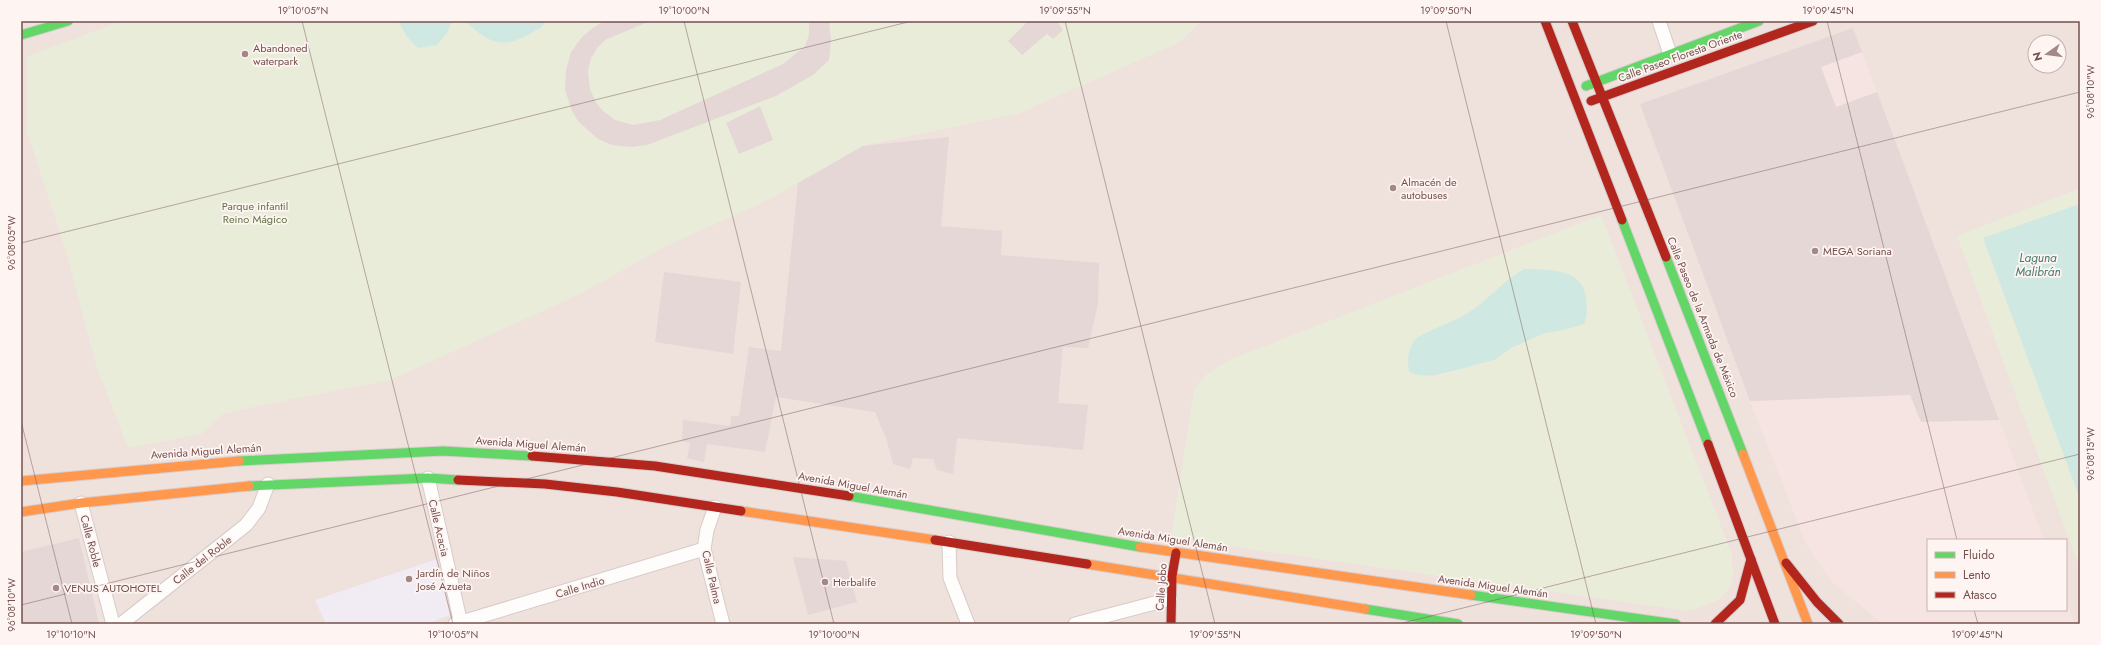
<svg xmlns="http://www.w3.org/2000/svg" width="2101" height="645" font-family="Jost,sans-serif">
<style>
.residential{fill:#efe1dc;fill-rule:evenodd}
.commercial{fill:#f6e4e3}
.education{fill:#f1ebf4}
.green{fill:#eaecda;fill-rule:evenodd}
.water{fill:#d0e8e2}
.building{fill:#e4d7d6}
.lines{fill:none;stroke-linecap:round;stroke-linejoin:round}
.street-casing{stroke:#d6ccca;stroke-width:15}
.fast-casing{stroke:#d8cdcc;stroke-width:11}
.slow-casing{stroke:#d8cdcc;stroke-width:11}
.jam-casing{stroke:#d8cdcc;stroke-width:11}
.street{stroke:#fefdfc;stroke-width:13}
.fast{stroke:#63d668;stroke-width:9}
.slow{stroke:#ff974d;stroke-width:9}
.jam{stroke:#b3261e;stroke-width:9}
.ticks{fill:none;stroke:#74504f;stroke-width:1;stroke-opacity:0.45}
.poi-dot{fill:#a28887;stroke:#fef4f1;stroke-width:1.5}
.labels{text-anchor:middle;stroke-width:3.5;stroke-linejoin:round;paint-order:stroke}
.poi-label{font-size:11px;fill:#74504f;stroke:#fef4f1;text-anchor:start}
.street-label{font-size:11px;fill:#74504f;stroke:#fef4f1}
.park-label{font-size:11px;fill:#627445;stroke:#fef4f1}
.water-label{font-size:12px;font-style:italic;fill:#437870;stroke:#fef4f1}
.neatline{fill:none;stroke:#74504f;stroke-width:1.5}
.ticks-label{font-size:10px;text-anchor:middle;fill:#74504f}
</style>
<rect width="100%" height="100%" fill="#f7f0ee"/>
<path class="residential" d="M21,21H2080V624H21ZM2035,42H2059V66H2035ZM1928,540H2066V610H1928Z"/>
<polygon class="commercial" points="1853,28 2044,540 1928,540 1928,610 2066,610 2066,600 2075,624 1883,624 1831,581 1806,544 1750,401 1640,104"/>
<polygon class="education" points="437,559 450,615 427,624 326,624 315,600"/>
<g class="green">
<polygon points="121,21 1202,21 1180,42 1020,113 863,146 766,201 664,247 578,295 390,380 262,405 221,415 201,434 128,448 96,365 67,255 27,131 27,57"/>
<polygon points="2080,188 2080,569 1957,236"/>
<path d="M1601,215L1731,552C1738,591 1724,602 1687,611L1171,538L1194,389L1207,374L1229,360ZM1524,269L1573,328L1545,333L1511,348L1496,359L1429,377L1408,366L1410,355L1416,338C1435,331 1466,317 1482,304C1496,292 1508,278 1524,269Z"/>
</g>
<g class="water">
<polygon points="398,21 452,21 447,33 437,45 418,48 407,37"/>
<path d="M465,21H543V26C509,47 496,51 465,21Z"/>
<polygon points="2080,204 2080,499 1983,238"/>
<path d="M1525,269C1549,270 1584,268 1586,299C1587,308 1588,315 1584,324L1559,331L1545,333L1511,348L1496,359L1487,362C1468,365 1423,384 1409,371C1407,362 1408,347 1415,340C1421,333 1450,323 1459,318C1484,306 1500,282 1525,269Z"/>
</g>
<g class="building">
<polygon points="605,21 650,21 605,40 598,47 591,58 588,71 590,89 596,103 603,111 615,120 633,125 660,120 783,64 805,46 809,35 809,21 829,21 831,41 829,60 813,75 776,96 647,145 630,147 612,145 598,139 578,121 572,111 565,90 566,70 571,52 582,37 594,27"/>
<polygon points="1028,21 1057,21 1063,30 1053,39 1047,34 1022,55 1008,41"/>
<polygon points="1853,28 1862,52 1821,67 1836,107 1877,92 1999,420 1921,422 1910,395 1750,401 1640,104"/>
<polygon points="760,106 773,140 739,154 726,123"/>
<polygon points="949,137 941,226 1002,231 1001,255 1099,263 1098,303 1088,348 1063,347 1058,403 1088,405 1083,450 957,438 953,474 937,470 933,459 913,458 910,469 893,464 887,441 875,412 776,397 765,452 707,444 704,462 687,458 690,443 682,441 683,420 730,426 731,416 739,416 749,347 781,351 798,183 863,146"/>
<polygon points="664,272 741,282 733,354 655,342"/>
<polygon points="79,538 99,624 21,624 21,552"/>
<polygon points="793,557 846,561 857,602 808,615"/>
</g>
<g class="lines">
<g class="street-casing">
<g id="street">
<polyline points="1659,21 1670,54"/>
<polyline points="428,478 461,624"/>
<polyline points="81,503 113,624"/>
<polyline points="715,507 707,530 704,549 723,624"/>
<polyline points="949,542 950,578 968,624"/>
<polyline points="121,624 246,525 259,508 268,484"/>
<polyline points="455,624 704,549"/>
<polyline points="1075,624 1170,599"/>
</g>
</g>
<g class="fast-casing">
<g id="fast">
<polyline points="21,35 68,21"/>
<polyline points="1586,86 1759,21"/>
<polyline points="1622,220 1708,444"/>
<polyline points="1666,257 1743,454"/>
<polyline points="239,461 443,451 532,456"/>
<polyline points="249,486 428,478 458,480"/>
<polyline points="849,496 1140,547"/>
<polyline points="1471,595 1676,624"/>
<polyline points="1365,609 1458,624"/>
</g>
</g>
<g class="slow-casing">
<g id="slow">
<polyline points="1743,454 1808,624"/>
<polyline points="21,481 239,461"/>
<polyline points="741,511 935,540"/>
<polyline points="21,512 81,503 249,486"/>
<polyline points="1140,547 1471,595"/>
<polyline points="1087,564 1365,609"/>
</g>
</g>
<g class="jam-casing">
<g id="jam">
<polyline points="1545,21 1622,220"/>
<polyline points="1572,21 1666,257"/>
<polyline points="1591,101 1813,21"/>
<polyline points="1708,444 1775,624"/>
<polyline points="532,456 655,466 849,496"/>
<polyline points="458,480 545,484 617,492 741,511"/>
<polyline points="935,540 1087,564"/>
<polyline points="1786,563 1817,602 1839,624"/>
<polyline points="1171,624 1172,576 1176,553"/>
<polyline points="1715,624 1740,600 1751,559"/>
</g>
</g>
<use href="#street" class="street"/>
<use href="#fast" class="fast"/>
<use href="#slow" class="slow"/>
<use href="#jam" class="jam"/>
</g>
<path class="ticks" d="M302,21L453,624M684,21L834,624M1065,21L1215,624M1446,21L1596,624M1827,21L1957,540M21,243L912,21M21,421L72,624M21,605L2080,92M1974,610L1978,624M1399,624L2080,454"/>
<g class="poi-dot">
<circle cx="245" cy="54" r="4"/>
<circle cx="1393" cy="188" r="4"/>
<circle cx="1815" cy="251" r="4"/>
<circle cx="409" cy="579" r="4"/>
<circle cx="825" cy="582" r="4"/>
<circle cx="56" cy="588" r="4"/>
</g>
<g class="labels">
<g class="poi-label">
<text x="253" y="52">Abandoned<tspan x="253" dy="13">waterpark</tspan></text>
<text x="1401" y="186">Almacén de<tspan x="1401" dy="13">autobuses</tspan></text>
<text x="1823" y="255">MEGA Soriana</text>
<text x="417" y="577">Jardín de Niños<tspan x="417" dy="13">José Azueta</tspan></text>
<text x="833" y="586">Herbalife</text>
<text x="64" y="592">VENUS AUTOHOTEL</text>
</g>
<g class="street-label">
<text transform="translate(1680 56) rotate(-20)" y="4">Calle Paseo Floresta Oriente</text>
<text transform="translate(1703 317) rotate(68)" y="4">Calle Paseo de la Armada de México</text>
<text transform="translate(531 444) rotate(4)" y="4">Avenida Miguel Alemán</text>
<text transform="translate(206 451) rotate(-4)" y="4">Avenida Miguel Alemán</text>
<text transform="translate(853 485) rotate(10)" y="4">Avenida Miguel Alemán</text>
<text transform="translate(439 528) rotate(77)" y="4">Calle Acacia</text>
<text transform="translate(1173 539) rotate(9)" y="4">Avenida Miguel Alemán</text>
<text transform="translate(91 541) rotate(75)" y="4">Calle Roble</text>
<text transform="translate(202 560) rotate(-38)" y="4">Calle del Roble</text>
<text transform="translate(712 577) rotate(77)" y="4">Calle Palma</text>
<text transform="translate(1493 586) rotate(8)" y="4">Avenida Miguel Alemán</text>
<text transform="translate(580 587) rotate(-17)" y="4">Calle Indio</text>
<text transform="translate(1161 587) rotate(-86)" y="4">Calle Jobo</text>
</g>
<g class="park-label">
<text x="255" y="210">Parque infantil<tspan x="255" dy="13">Reino Mágico</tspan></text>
</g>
<g class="water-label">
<text x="2038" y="262">Laguna<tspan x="2038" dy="14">Malibrán</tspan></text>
</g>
</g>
<rect width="2101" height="645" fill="none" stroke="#fef4f1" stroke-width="44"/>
<rect x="1927" y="539" width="140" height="72" fill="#fef4f1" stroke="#c7b2b0"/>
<rect x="1935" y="552" width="20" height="6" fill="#63d668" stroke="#c7b2b0"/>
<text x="1963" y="559" font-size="12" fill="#74504f">Fluido</text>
<rect x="1935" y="572" width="20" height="6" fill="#ff974d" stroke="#c7b2b0"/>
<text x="1963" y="579" font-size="12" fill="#74504f">Lento</text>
<rect x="1935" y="592" width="20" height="6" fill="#b3261e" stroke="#c7b2b0"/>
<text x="1963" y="599" font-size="12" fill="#74504f">Atasco</text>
<g transform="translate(2047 54) rotate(256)"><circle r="19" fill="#fef4f1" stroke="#c7b2b0"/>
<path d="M0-3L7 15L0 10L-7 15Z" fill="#a28887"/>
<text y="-6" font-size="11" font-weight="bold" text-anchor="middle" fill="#74504f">N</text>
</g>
<rect x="22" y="22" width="2057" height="601" class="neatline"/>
<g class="ticks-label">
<text x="303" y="14">19°10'05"N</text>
<text x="684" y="14">19°10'00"N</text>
<text x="1065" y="14">19°09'55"N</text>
<text x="1446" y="14">19°09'50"N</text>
<text x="1828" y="14">19°09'45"N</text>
<text transform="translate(2090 92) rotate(-90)" y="4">96°08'10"W</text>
<text transform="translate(11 243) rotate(-90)" y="4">96°08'05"W</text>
<text transform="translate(2090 454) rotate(-90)" y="4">96°08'15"W</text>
<text transform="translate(11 605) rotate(-90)" y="4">96°08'10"W</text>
<text x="71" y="638">19°10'10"N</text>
<text x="453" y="638">19°10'05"N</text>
<text x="834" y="638">19°10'00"N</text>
<text x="1215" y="638">19°09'55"N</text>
<text x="1596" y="638">19°09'50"N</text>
<text x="1977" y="638">19°09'45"N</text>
</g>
</svg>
